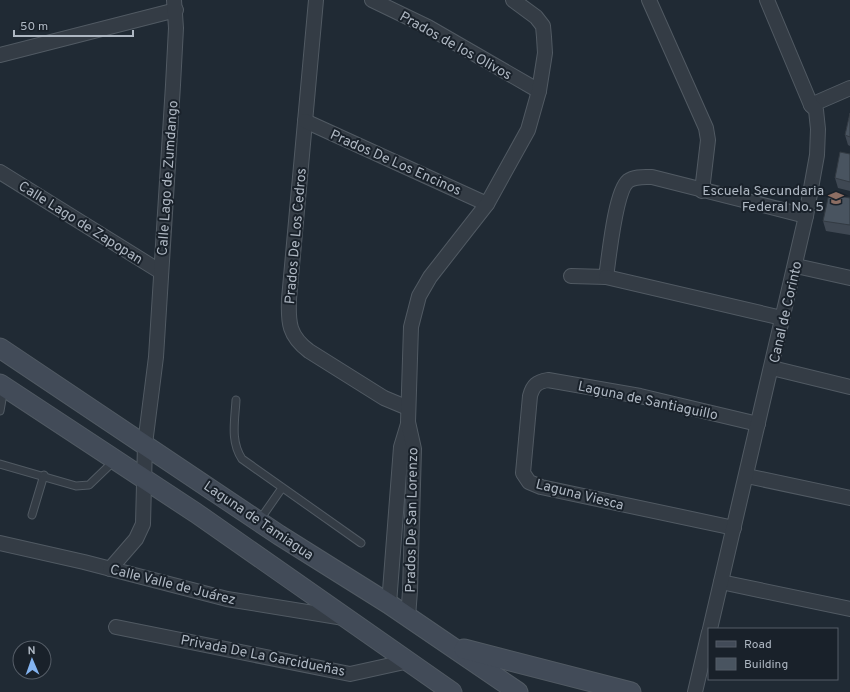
<svg xmlns="http://www.w3.org/2000/svg" width="850" height="692" font-family="Overpass,sans-serif">
<style>
.lines{fill:none;stroke-linecap:round;stroke-linejoin:round}
.lane-casing{stroke:#515a63;stroke-width:9}
.street-casing{stroke:#515a63;stroke-width:16}
.secondary-casing{stroke:#515a63;stroke-width:21}
.lane{stroke:#343c45;stroke-width:7}
.street{stroke:#343c45;stroke-width:14}
.secondary{stroke:#424b58;stroke-width:19}
.wall{fill:#3f4853}
.building{fill:#495460;stroke:#333b43}
.labels{text-anchor:middle;stroke-width:4;stroke-linejoin:round;paint-order:stroke}
.street-label{font-size:14px;fill:#aeb7c2;stroke:#19212a}
.poi-label{font-size:14px;fill:#aeb7c2;stroke:#19212a;text-anchor:end}
</style>
<rect width="100%" height="100%" fill="#202a34"/>
<g class="lines">
<g class="lane-casing">
<g id="lane">
<path d="M236,400C235,420 230,441 242,459L361,543"/>
<polyline points="0,411 4,388"/>
<polyline points="0,464 76,486 89,485 115,460"/>
<polyline points="32,515 44,475"/>
<polyline points="259,521 282,488"/>
</g>
</g>
<g class="street-casing">
<g id="street">
<path d="M316,0L289,299C288,323 289,336 309,351L384,398L408,408"/>
<polyline points="372,0 428,27 539,91"/>
<polyline points="649,0 706,128 708,140 702,191"/>
<polyline points="0,55 176,10"/>
<polyline points="811,105 850,88"/>
<polyline points="305,121 487,204"/>
<polyline points="0,172 161,272"/>
<polyline points="796,266 850,278"/>
<path d="M571,276L606,277C609,258 615,192 628,181C635,176 644,177 652,177L806,216"/>
<polyline points="606,277 782,318"/>
<polyline points="772,368 850,387"/>
<polyline points="747,476 850,498"/>
<path d="M734,528L541,487L529,482L523,473L530,396C533,385 537,382 548,380L640,396L758,424"/>
<polyline points="0,543 84,562 227,599 344,618"/>
<polyline points="110,569 136,539 143,524 145,444 156,357 173,85 176,28 174,0"/>
<polyline points="721,582 850,609"/>
<polyline points="389,604 401,447 408,424"/>
<polyline points="408,617 410,591 414,449 408,422 411,327 419,296 430,277 487,204 528,130 539,91 545,53 544,37 543,26 536,17 513,0"/>
<polyline points="116,627 350,674 409,661"/>
<polyline points="710,629 806,216 817,155 818,129 816,110 811,105 767,0"/>
<polyline points="695,692 709,632"/>
</g>
</g>
<g class="secondary-casing">
<g id="secondary">
<polyline points="0,348 279,535 389,604 518,692"/>
<polyline points="0,384 196,513 452,692"/>
<polyline points="464,649 631,692"/>
</g>
</g>
<use href="#lane" class="lane"/>
<use href="#street" class="street"/>
<use href="#secondary" class="secondary"/>
</g>
<g class="wall">
<polygon points="850,113 850,146 848,145 845,135"/>
<polygon points="850,154 850,191 838,188 835,178"/>
<polygon points="850,198 850,235 826,231 823,221"/>
</g>
<g class="building">
<polygon points="850,113 850,137 845,135"/>
<polygon points="840,152 850,154 850,182 835,178"/>
<polygon points="829,194 850,198 850,225 823,221"/>
</g>
<defs>
<g id="school-bare" transform="scale(1.2)"><path d="M0-5L7-2L0 1L-7-2ZM-4 1L0 2.5L4 1V4Q0 6-4 4Z" fill="#8d6e63" stroke="#19212a" stroke-width="2.5" paint-order="stroke"/></g>
</defs>
<g fill-rule="evenodd">
<use href="#school-bare" x="836" y="198"/>
</g>
<g class="labels">
<g class="street-label">
<text transform="translate(456 45) rotate(29)" y="5">Prados de los Olivos</text>
<text transform="translate(396 162) rotate(24)" y="5">Prados De Los Encinos</text>
<text transform="translate(167 178) rotate(-86)" y="5">Calle Lago de Zumdango</text>
<text transform="translate(81 222) rotate(32)" y="5">Calle Lago de Zapopan</text>
<text transform="translate(295 236) rotate(-85)" y="5">Prados De Los Cedros</text>
<text transform="translate(785 312) rotate(-77)" y="5">Canal de Corinto</text>
<text transform="translate(648 400) rotate(12)" y="5">Laguna de Santiaguillo</text>
<text transform="translate(580 494) rotate(14)" y="5">Laguna Viesca</text>
<text transform="translate(259 520) rotate(34)" y="5">Laguna de Tamiagua</text>
<text transform="translate(411 520) rotate(-89)" y="5">Prados De San Lorenzo</text>
<text transform="translate(173 584) rotate(14)" y="5">Calle Valle de Juárez</text>
<text transform="translate(263 655) rotate(11)" y="5">Privada De La Garcidueñas</text>
</g>
<g class="poi-label">
<text x="824" y="195">Escuela Secundaria<tspan x="824" dy="16">Federal No. 5</tspan></text>
</g>
</g>
<rect x="708" y="628" width="130" height="52" fill="#19212a" stroke="#555d67"/>
<rect x="716" y="641" width="20" height="6" fill="#424b58" stroke="#555d67"/>
<text x="744" y="648" font-size="12" fill="#aeb7c2">Road</text>
<rect x="716" y="658" width="20" height="12" fill="#495460" stroke="#555d67"/>
<text x="744" y="668" font-size="12" fill="#aeb7c2">Building</text>
<g transform="translate(32 660) rotate(358)"><circle r="19" fill="#19212a" stroke="#555d67"/>
<path d="M0-3L7 15L0 10L-7 15Z" fill="#84b4f1"/>
<text y="-6" font-size="11" font-weight="bold" text-anchor="middle" fill="#aeb7c2">N</text>
</g>
<path d="M14 30v6h119v-6" fill="none" stroke="#aeb7c2" stroke-width="2"/>
<text x="20" y="30" font-size="12" fill="#aeb7c2" stroke="#19212a" stroke-width="3" paint-order="stroke">50 m</text>
</svg>
